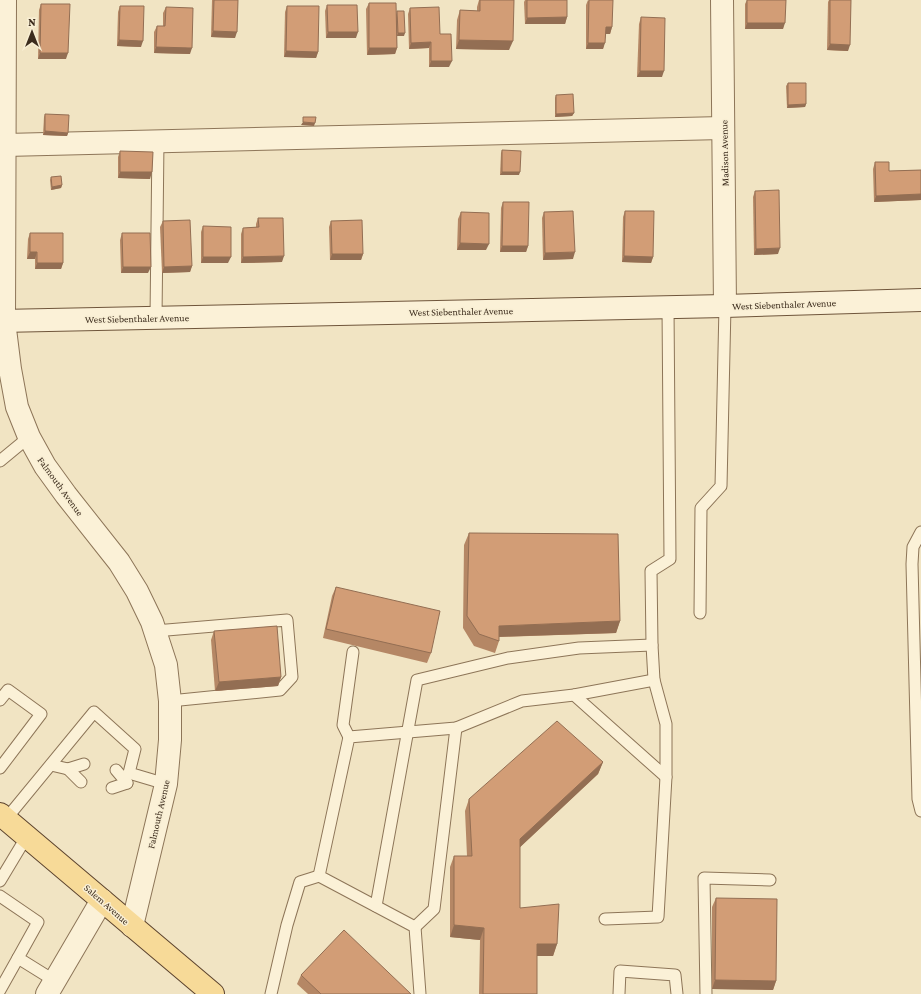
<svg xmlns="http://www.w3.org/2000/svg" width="921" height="994" font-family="'Crimson Pro',serif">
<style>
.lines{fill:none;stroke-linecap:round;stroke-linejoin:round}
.service-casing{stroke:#8d7558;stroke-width:13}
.minor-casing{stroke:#8d7558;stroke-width:24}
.secondary-casing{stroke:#6f553b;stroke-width:24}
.primary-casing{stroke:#5b422d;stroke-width:24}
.service{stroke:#fbf1d7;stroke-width:11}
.minor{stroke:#fbf1d7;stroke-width:22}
.secondary{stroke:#fbf1d7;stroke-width:22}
.primary{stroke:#f7da98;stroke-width:22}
.wall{fill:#b58765}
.shaded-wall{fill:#936e53}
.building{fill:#d29d76;stroke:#936e53}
.labels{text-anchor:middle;stroke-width:3;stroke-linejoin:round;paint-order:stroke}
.street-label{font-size:10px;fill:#3c2c1d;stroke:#f8eed3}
</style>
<rect width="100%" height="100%" fill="#f1e4c3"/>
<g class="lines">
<g class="service-casing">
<g id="service">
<polyline points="156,318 158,141"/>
<polyline points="0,461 29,437"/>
<polyline points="921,532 913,547 912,564 918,799 921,811"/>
<polyline points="700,613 701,508 721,486 725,306"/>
<polyline points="155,631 287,620 292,677 280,690 170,701"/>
<polyline points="654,680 652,645 651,571 670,559 668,307"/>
<polyline points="574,695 666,777"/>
<polyline points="0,700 8,690 41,714 0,768"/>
<polyline points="349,737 343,725 353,652"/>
<polyline points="51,765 68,769 84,764"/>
<polyline points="68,769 81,782"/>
<polyline points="116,770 127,783"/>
<polyline points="112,788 127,783"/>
<polyline points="6,819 94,712 135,749 129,773 166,784"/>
<polyline points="0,881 27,836"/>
<polyline points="0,896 38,922 18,958 55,981"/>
<polyline points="376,906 417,680 508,658 579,648 652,645"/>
<polyline points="415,927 434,909 456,728"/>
<polyline points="0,990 18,958"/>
<polyline points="271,994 287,925 300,882 319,876"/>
<polyline points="420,994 415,927 319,876 349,737 456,728 522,701 574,695 654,680 666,724 666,777 658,917 605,919"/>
<polyline points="619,994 620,971 675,975 677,994"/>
<polyline points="706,994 704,878 770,880"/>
</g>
</g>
<g class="minor-casing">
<g id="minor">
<polyline points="5,0 4,321 10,369 17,407 29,437 45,466 66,495 119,562 137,591 152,622 166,665 170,701 170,740 166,784 132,926"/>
<polyline points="722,0 725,306"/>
<polyline points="5,145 723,128"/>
<polyline points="47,994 102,900"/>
</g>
</g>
<g class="secondary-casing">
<polyline id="secondary" points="0,321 725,306 921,300"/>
</g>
<g class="primary-casing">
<polyline id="primary" points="0,814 213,994"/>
</g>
<use href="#service" class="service"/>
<use href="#minor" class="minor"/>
<use href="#secondary" class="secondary"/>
<use href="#primary" class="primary"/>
</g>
<g class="wall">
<polygon points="212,0 238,0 235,38 211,37"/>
<polygon points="479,0 514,0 509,50 456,49 457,20 460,10 477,11 477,7"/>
<polygon points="525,0 567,0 567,17 565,24 525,24 524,2"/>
<polygon points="588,0 612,27 610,34 606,34 603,49 586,49 586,5"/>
<polygon points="747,0 786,0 783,29 745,29 745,4"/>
<polygon points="829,0 851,0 848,51 827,50 828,2"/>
<polygon points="369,3 396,12 404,36 397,36 397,48 395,54 367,55 366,9"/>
<polygon points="41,4 66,59 38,59 39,10"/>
<polygon points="327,5 356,38 326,38 325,11"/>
<polygon points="120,6 141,47 117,46 118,12"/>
<polygon points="287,6 318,52 316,58 284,57 285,12"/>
<polygon points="166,7 190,54 154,53 154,32 157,26 163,26 163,13"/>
<polygon points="410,8 440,34 449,67 429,67 429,48 409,49 408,14"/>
<polygon points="641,17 662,77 637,77 639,24"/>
<polygon points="788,83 806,104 805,107 787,108 786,86"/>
<polygon points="556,95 574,113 572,116 555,117 555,98"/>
<polygon points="45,114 68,133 67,136 43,135 44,117"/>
<polygon points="502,150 519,175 500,175 501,153"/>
<polygon points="120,151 150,179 118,178 118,157"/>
<polygon points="875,162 889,171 921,170 921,200 874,202 873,169"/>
<polygon points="51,177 62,185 61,188 51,190 50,180"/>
<polygon points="755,191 778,254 754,255 753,197"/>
<polygon points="503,202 528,246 526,252 500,252 501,208"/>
<polygon points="625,211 653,257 651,263 622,262 623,217"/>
<polygon points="461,212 486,250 457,250 458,219"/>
<polygon points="544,212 573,259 543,260 542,218"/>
<polygon points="258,218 282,262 241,263 241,234 243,228 256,227 256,224"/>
<polygon points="163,221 192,266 190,272 162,273 160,227"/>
<polygon points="331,221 363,254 361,260 330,260 329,227"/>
<polygon points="203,226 228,263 201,263 201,232"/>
<polygon points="30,233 63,263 61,269 35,269 35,259 27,259 28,239"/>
<polygon points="122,233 148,273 121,273 120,240"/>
<polygon points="469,533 620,621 616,633 499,637 499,641 495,653 474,646 463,628 464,545"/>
<polygon points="336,587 431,653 427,663 323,638 332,596"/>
<polygon points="214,631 281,677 278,686 215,691 211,640"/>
<polygon points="603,762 598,774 520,847 520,908 557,944 553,956 537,956 537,994 479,994 480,940 450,937 450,867 454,856 467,856 465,811 469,799"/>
<polygon points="716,898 776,981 773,990 712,989 712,907"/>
<polygon points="301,975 411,994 308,994 297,984"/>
</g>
<g class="shaded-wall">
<polygon points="567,17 565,24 525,24 527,18"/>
<polygon points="747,23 785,23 783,29 745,29"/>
<polygon points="606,27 612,27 610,34 603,34"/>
<polygon points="213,31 237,32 235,38 211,37"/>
<polygon points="328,32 358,32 356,38 326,38"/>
<polygon points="398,33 405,33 404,36 397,36"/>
<polygon points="119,40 143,41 141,47 117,46"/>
<polygon points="459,40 513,41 509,50 456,49"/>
<polygon points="431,42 429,48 409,49 411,43"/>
<polygon points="588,43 605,43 603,49 586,49"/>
<polygon points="830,44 850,45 848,51 827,50"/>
<polygon points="156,47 192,48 190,54 154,53"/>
<polygon points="369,48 397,48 395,54 367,55"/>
<polygon points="286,51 318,52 316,58 284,57"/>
<polygon points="40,53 68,53 66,59 38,59"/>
<polygon points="431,61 452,61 449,67 429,67"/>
<polygon points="640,71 664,71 662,77 637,77"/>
<polygon points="806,104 805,107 787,108 788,105"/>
<polygon points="574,113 572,116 555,117 556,114"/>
<polygon points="303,122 315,123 314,126 301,125"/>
<polygon points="45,131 68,133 67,136 43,135"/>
<polygon points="120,172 152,172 150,179 118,178"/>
<polygon points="502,172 520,172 519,175 500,175"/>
<polygon points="62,185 61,188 51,190 52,187"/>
<polygon points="921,194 921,200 874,202 876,196"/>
<polygon points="460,243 489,244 486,250 457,250"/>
<polygon points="502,246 528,246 526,252 500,252"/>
<polygon points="780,248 778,254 754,255 756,249"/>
<polygon points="30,252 37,252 35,259 27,259"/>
<polygon points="575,252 573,259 543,260 545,253"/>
<polygon points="332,254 363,254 361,260 330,260"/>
<polygon points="284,256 282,262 241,263 243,257"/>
<polygon points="624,256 653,257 651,263 622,262"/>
<polygon points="203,257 231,257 228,263 201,263"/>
<polygon points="37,263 63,263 61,269 35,269"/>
<polygon points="192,266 190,272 162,273 164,267"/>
<polygon points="123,267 151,267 148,273 121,273"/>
<polygon points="620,621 616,633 495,637 499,626"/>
<polygon points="281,677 278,686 215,691 219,682"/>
<polygon points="603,762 598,774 516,851 520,839"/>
<polygon points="454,925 484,928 480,940 450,937"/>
<polygon points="537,944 557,944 553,956 533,956"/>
<polygon points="715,980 776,981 773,990 712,989"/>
</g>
<g class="building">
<polygon points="214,0 238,0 237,32 213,31"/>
<polygon points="480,0 514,0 513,41 459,40 460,10 480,11"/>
<polygon points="527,0 567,0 567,17 527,18"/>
<polygon points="589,0 613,0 612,27 606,27 605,43 588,43"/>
<polygon points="747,0 786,0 785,23 747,23"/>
<polygon points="830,0 851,0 850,45 830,44"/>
<polygon points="369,3 396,3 397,48 369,48"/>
<polygon points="41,4 70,4 68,53 40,53"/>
<polygon points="327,5 357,5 358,32 328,32"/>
<polygon points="120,6 144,6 143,41 119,40"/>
<polygon points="287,6 319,6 318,52 286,51"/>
<polygon points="166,7 193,8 192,48 156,47 157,26 165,26"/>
<polygon points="439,7 440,34 451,34 452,61 431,61 431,42 411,43 410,8"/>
<polygon points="397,11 404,11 405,33 398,33"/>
<polygon points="641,17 665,18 664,71 640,71"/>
<polygon points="788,83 806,83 806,104 788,105"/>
<polygon points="573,94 574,113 556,114 556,95"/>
<polygon points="45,114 69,115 68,133 45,131"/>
<polygon points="303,117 316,117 315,123 303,122"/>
<polygon points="502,150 521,151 520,172 502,172"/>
<polygon points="120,151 153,152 152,172 120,172"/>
<polygon points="875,162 889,162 889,171 921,170 921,194 876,196"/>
<polygon points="61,176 62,185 52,187 51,177"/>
<polygon points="779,190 780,248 756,249 755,191"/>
<polygon points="503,202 529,202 528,246 502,246"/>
<polygon points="573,211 575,252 545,253 544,212"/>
<polygon points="625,211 654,211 653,257 624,256"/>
<polygon points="461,212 489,213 489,244 460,243"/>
<polygon points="258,218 283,218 284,256 243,257 243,228 259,227"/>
<polygon points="190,220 192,266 164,267 163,221"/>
<polygon points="362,220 363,254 332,254 331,221"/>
<polygon points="203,226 231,227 231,257 203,257"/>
<polygon points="30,233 63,233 63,263 37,263 37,252 30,252"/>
<polygon points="122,233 150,233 151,267 123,267"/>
<polygon points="469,533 618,534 620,621 499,626 499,641 479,634 467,616"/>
<polygon points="336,587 440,611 431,653 326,629"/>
<polygon points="277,626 281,677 219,682 214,631"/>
<polygon points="557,721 603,762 520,839 520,908 559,904 557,944 537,944 537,994 483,994 484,928 454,925 454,856 472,856 469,799"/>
<polygon points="716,898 777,899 776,981 715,980"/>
<polygon points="344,930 411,994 321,994 301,975"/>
</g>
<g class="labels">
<g class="street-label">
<text transform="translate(724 153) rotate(-91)" y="4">Madison Avenue</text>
<text transform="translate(784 304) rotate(-2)" y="4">West Siebenthaler Avenue</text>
<text transform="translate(461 311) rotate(-1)" y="4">West Siebenthaler Avenue</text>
<text transform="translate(137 318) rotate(-1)" y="4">West Siebenthaler Avenue</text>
<text transform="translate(61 486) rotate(54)" y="4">Falmouth Avenue</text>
<text transform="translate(158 814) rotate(-77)" y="4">Falmouth Avenue</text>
<text transform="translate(107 904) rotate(41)" y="4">Salem Avenue</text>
</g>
</g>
<g transform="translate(32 32)" stroke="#f8eed3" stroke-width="3" paint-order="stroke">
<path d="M0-3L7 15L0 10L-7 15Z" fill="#3c2c1d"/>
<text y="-6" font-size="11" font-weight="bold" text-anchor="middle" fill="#3c2c1d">N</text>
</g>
</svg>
